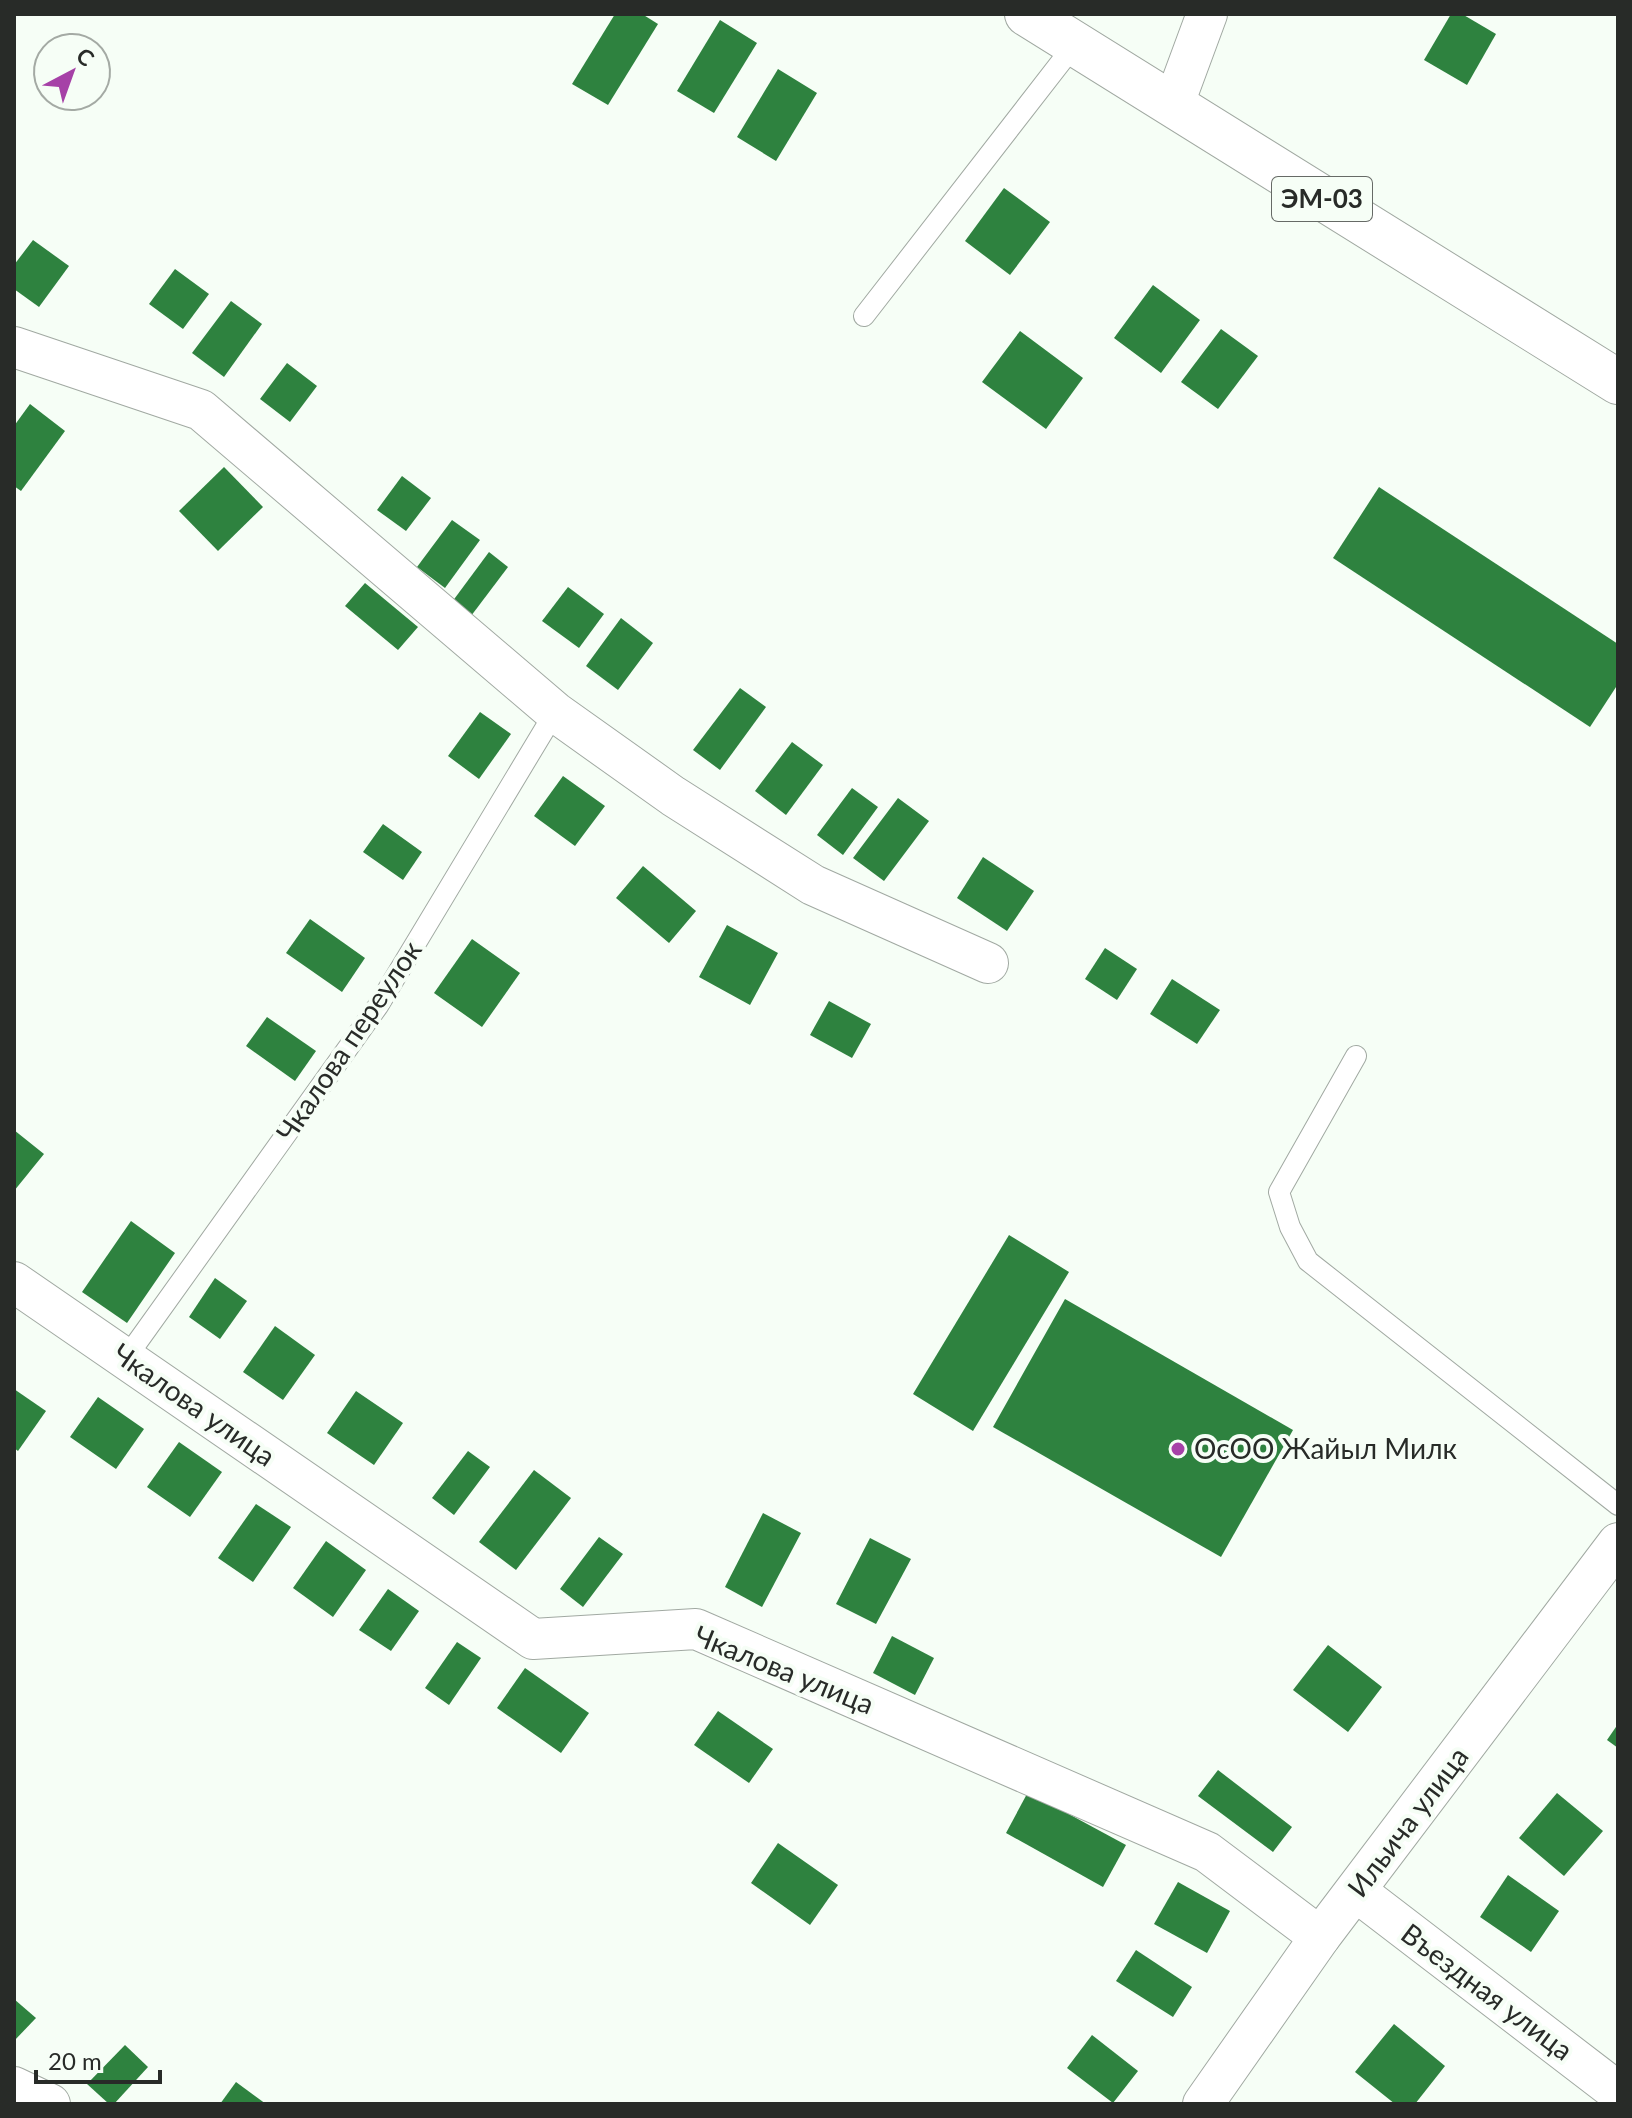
<svg xmlns="http://www.w3.org/2000/svg" width="1632" height="2118" font-family="Lato,sans-serif">
<style>
.building{fill:#2e823f}
.lines{fill:none;stroke-linecap:round;stroke-linejoin:round}
.service-casing{stroke:#a1a9a2;stroke-width:22}
.minor-casing{stroke:#a1a9a2;stroke-width:42}
.trunk-casing{stroke:#a1a9a2;stroke-width:46}
.service{stroke:#fff;stroke-width:20}
.minor{stroke:#fff;stroke-width:40}
.trunk{stroke:#fff;stroke-width:44}
.poi-dot{fill:#a641a7;stroke:#f6fef6;stroke-width:3}
.labels{text-anchor:middle;stroke-width:8;stroke-linejoin:round;paint-order:stroke}
.shield{fill:#f6fef6;stroke:#666a66;stroke-width:2}
.shield-label{font-size:26px;font-weight:bold;fill:#282b28}
.street-label{font-size:28px;fill:#282b28;stroke:#f6fef6}
.poi-label{font-size:28px;fill:#282b28;stroke:#f6fef6;text-anchor:start}
</style>
<rect width="100%" height="100%" fill="#f6fef6"/>
<g class="building">
<polygon points="615,14 642,14 658,24 608,105 572,84"/>
<polygon points="1451,14 1462,14 1496,34 1467,85 1424,60"/>
<polygon points="720,20 757,43 714,113 677,91"/>
<polygon points="778,69 817,93 776,161 737,137"/>
<polygon points="1004,188 1050,222 1010,275 965,241"/>
<polygon points="33,240 69,266 39,307 14,289 14,265"/>
<polygon points="175,269 209,294 183,329 149,304"/>
<polygon points="1153,285 1200,320 1161,373 1114,338"/>
<polygon points="231,301 262,324 224,377 192,353"/>
<polygon points="1221,329 1258,356 1218,409 1181,382"/>
<polygon points="1020,331 1083,378 1046,429 982,382"/>
<polygon points="287,363 317,386 290,422 260,399"/>
<polygon points="30,404 65,431 21,491 14,486 14,426"/>
<polygon points="224,467 263,507 218,551 179,511"/>
<polygon points="402,476 431,498 406,531 377,510"/>
<polygon points="1379,487 1618,644 1618,684 1590,727 1333,558"/>
<polygon points="452,520 480,540 445,588 417,567"/>
<polygon points="489,552 508,567 471,616 452,602"/>
<polygon points="365,583 418,627 398,650 345,606"/>
<polygon points="568,587 604,614 579,648 542,621"/>
<polygon points="621,618 653,643 618,690 586,666"/>
<polygon points="740,688 766,707 720,770 693,750"/>
<polygon points="480,712 511,734 479,779 448,756"/>
<polygon points="792,742 823,765 786,815 755,791"/>
<polygon points="563,776 605,806 575,846 534,816"/>
<polygon points="852,788 878,807 843,855 817,835"/>
<polygon points="898,798 929,821 884,881 853,858"/>
<polygon points="383,824 422,852 403,880 363,852"/>
<polygon points="983,857 1034,891 1007,931 957,898"/>
<polygon points="643,866 696,911 669,943 616,898"/>
<polygon points="310,919 365,958 342,992 286,953"/>
<polygon points="727,925 778,953 750,1005 699,977"/>
<polygon points="472,939 520,973 482,1027 434,993"/>
<polygon points="1105,948 1137,969 1117,1000 1085,979"/>
<polygon points="1172,979 1220,1010 1197,1044 1150,1014"/>
<polygon points="829,1001 871,1024 852,1058 810,1035"/>
<polygon points="267,1017 316,1051 295,1081 246,1046"/>
<polygon points="14,1130 44,1154 14,1191"/>
<polygon points="131,1221 175,1253 127,1323 82,1292"/>
<polygon points="1009,1235 1069,1272 973,1431 913,1394"/>
<polygon points="215,1278 247,1301 220,1339 189,1317"/>
<polygon points="1065,1299 1293,1430 1221,1557 993,1427"/>
<polygon points="275,1326 315,1355 283,1400 243,1372"/>
<polygon points="14,1389 46,1411 18,1451 14,1448"/>
<polygon points="356,1391 403,1423 374,1465 327,1433"/>
<polygon points="98,1397 144,1429 116,1469 70,1437"/>
<polygon points="179,1442 222,1472 190,1517 147,1487"/>
<polygon points="468,1451 490,1467 454,1515 432,1498"/>
<polygon points="534,1470 571,1498 516,1570 479,1542"/>
<polygon points="256,1504 291,1527 253,1582 218,1558"/>
<polygon points="763,1513 801,1533 762,1607 725,1587"/>
<polygon points="599,1537 623,1554 583,1607 560,1589"/>
<polygon points="870,1538 911,1559 876,1624 836,1604"/>
<polygon points="326,1541 366,1570 333,1617 293,1588"/>
<polygon points="388,1589 419,1611 391,1651 359,1630"/>
<polygon points="892,1636 934,1658 915,1695 873,1673"/>
<polygon points="457,1642 481,1658 449,1705 425,1688"/>
<polygon points="1328,1645 1382,1687 1348,1732 1293,1690"/>
<polygon points="525,1668 589,1713 561,1753 497,1708"/>
<polygon points="718,1711 773,1749 749,1783 694,1745"/>
<polygon points="1618,1724 1618,1748 1607,1740"/>
<polygon points="1218,1770 1292,1827 1273,1852 1198,1796"/>
<polygon points="1028,1792 1126,1845 1103,1887 1006,1833"/>
<polygon points="1557,1793 1603,1831 1564,1876 1519,1838"/>
<polygon points="778,1843 838,1885 810,1925 751,1883"/>
<polygon points="1508,1875 1559,1911 1531,1952 1480,1917"/>
<polygon points="1178,1882 1230,1911 1207,1953 1154,1924"/>
<polygon points="1136,1950 1192,1987 1173,2017 1116,1981"/>
<polygon points="14,1999 36,2018 14,2041"/>
<polygon points="1394,2024 1445,2066 1415,2104 1395,2104 1355,2072"/>
<polygon points="1092,2035 1138,2071 1113,2103 1067,2068"/>
<polygon points="125,2045 148,2067 114,2104 109,2104 87,2084"/>
<polygon points="236,2082 266,2104 220,2104"/>
</g>
<g class="lines">
<g class="service-casing">
<g id="service">
<polyline points="864,316 1075,44"/>
<polyline points="1356,1056 1279,1192 1290,1227 1308,1261 1618,1505"/>
<polyline points="126,1358 378,1006 555,712"/>
</g>
</g>
<g class="minor-casing">
<g id="minor">
<polyline points="1173,106 1207,14"/>
<polyline points="14,347 201,410 555,712 673,796 813,885 988,963"/>
<polyline points="14,1282 533,1639 696,1629 1207,1852 1320,1937"/>
<polyline points="1357,1892 1618,2092"/>
<polyline points="14,2087 50,2104"/>
<polyline points="1203,2104 1320,1937 1618,1543"/>
</g>
</g>
<g class="trunk-casing">
<polyline id="trunk" points="1027,14 1618,382"/>
</g>
<use href="#service" class="service"/>
<use href="#minor" class="minor"/>
<use href="#trunk" class="trunk"/>
</g>
<circle class="poi-dot" cx="1178" cy="1449" r="8"/>
<g class="labels">
<rect class="shield" x="1272" y="177" width="100" height="44" rx="6"/>
<g class="shield-label">
<text x="1322" y="208">ЭМ-03</text>
</g>
<g class="street-label">
<text transform="translate(349 1041) rotate(-56)" y="10">Чкалова переулок</text>
<text transform="translate(194 1405) rotate(35)" y="10">Чкалова улица</text>
<text transform="translate(784 1670) rotate(22)" y="10">Чкалова улица</text>
<text transform="translate(1408 1822) rotate(-53)" y="10">Ильича улица</text>
<text transform="translate(1487 1992) rotate(37)" y="10">Въездная улица</text>
</g>
<g class="poi-label">
<text x="1194" y="1459">ОсОО Жайыл Милк</text>
</g>
</g>
<rect width="1632" height="2118" fill="none" stroke="#282b28" stroke-width="32"/>
<g transform="translate(72 72) rotate(41)"><circle r="38" fill="#f6fef6" stroke="#a4aaa4" stroke-width="2"/>
<path d="M0-6L14 30L0 20L-14 30Z" fill="#a641a7"/>
<text y="-12" font-size="22" font-weight="bold" text-anchor="middle" fill="#282b28">С</text>
</g>
<path d="M36 2070v12h124v-12" fill="none" stroke="#282b28" stroke-width="4"/>
<text x="48" y="2070" font-size="24" fill="#282b28" stroke="#f6fef6" stroke-width="6" paint-order="stroke">20 m</text>
</svg>
